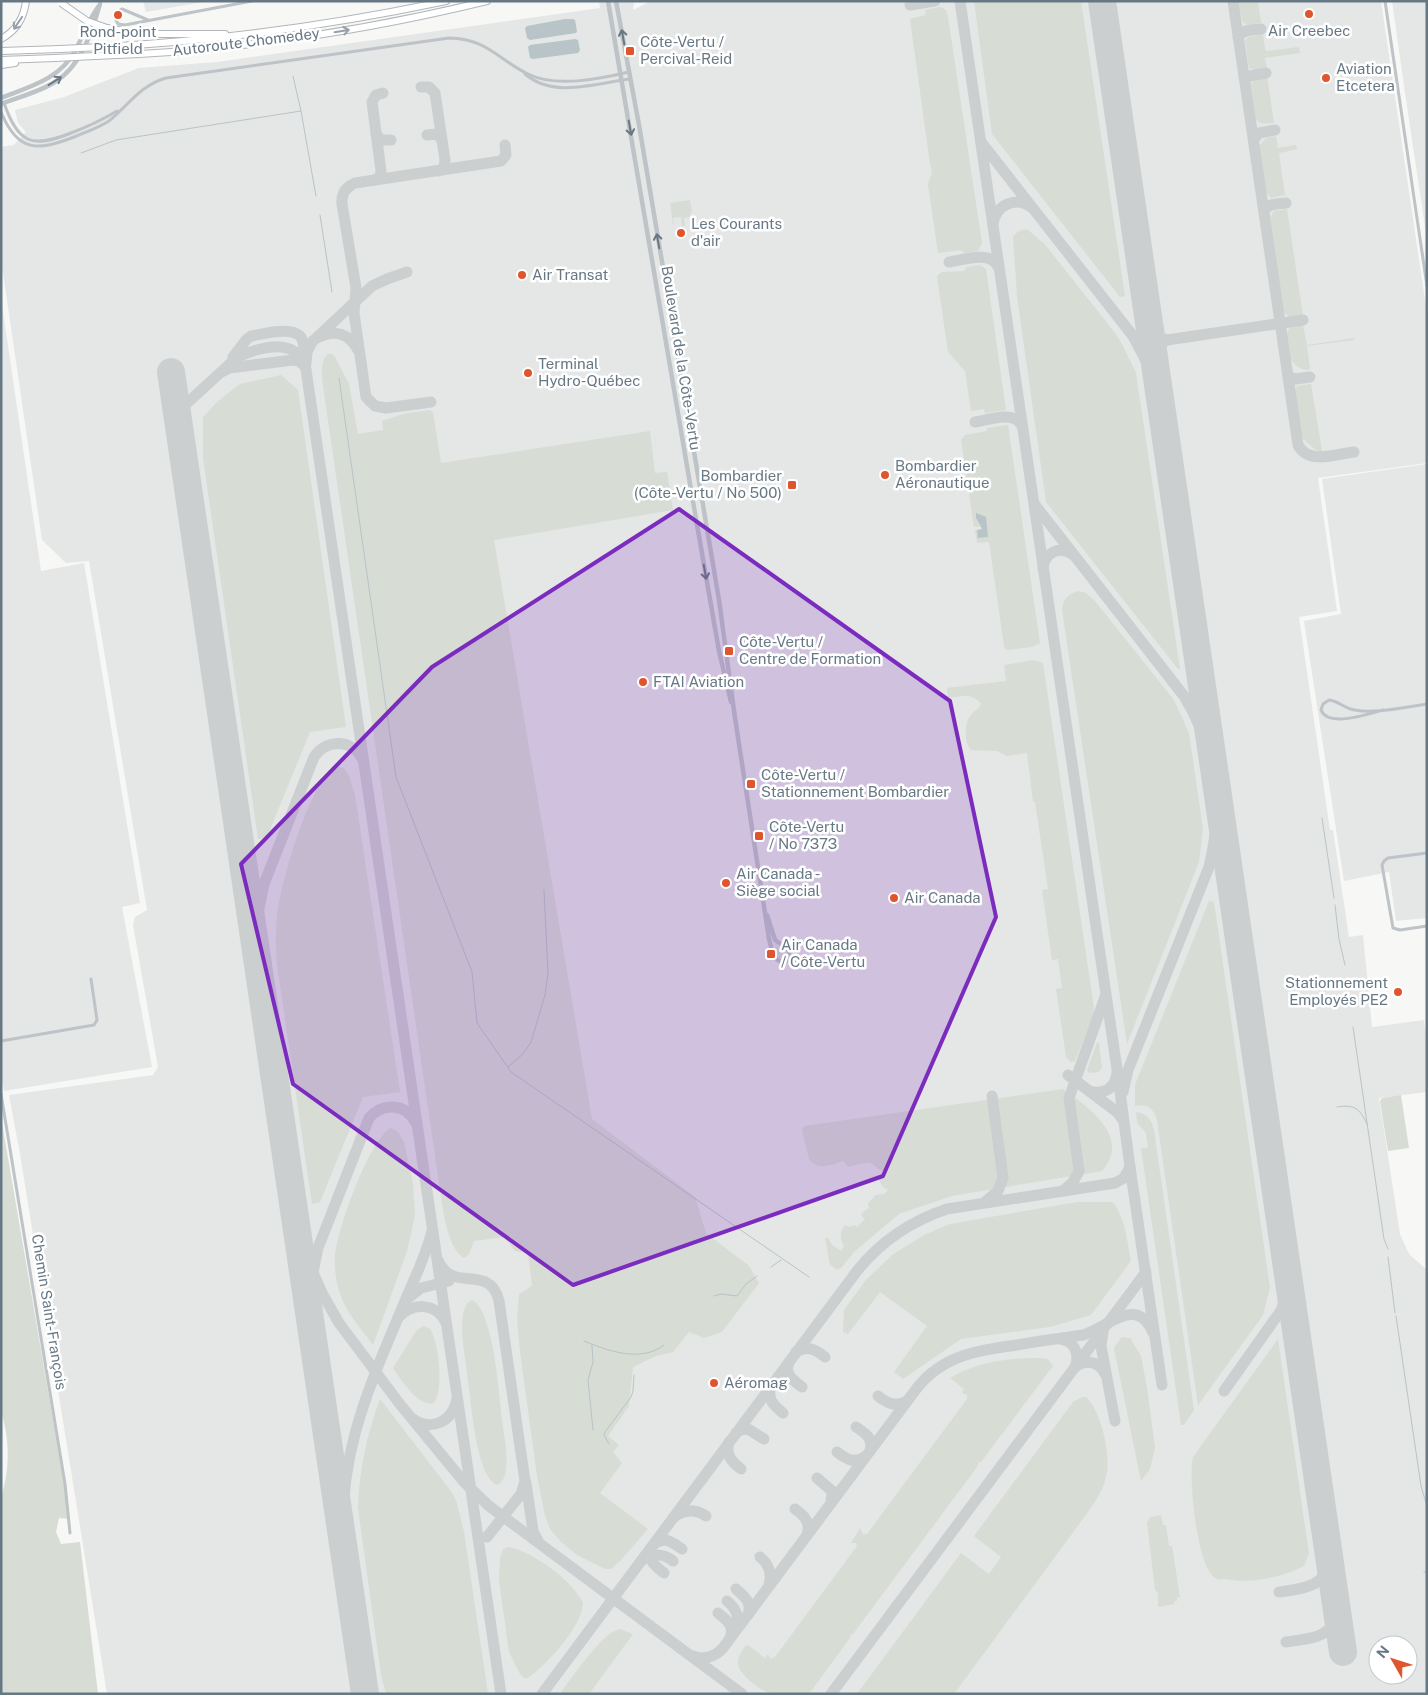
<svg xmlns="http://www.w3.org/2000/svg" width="1428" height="1695" font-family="'Public Sans',sans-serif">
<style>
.built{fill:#e5e6e6;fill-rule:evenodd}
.green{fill:#d7dcd4}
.water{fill:#b8c4c8}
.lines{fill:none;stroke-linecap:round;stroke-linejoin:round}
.stream{stroke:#b8c4c8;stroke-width:1}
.taxiway{stroke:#cccfd0;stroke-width:11}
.runway{stroke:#cccfd0;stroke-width:28}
.motorway-casing{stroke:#b2b6ba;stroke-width:8}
.minor{stroke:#bec3c7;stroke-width:3}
.tertiary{stroke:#bec3c7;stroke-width:4.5}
.motorway{stroke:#fff;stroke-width:6}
.motorway-bridge-casing{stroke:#b2b6ba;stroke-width:8;stroke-linecap:butt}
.motorway-bridge{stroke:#fff;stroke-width:6}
.oneway{stroke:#95a0aa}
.oneway2{stroke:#677885}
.marked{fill:#7b2cbf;fill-opacity:0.2;stroke:#7b2cbf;stroke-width:4;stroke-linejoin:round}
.poi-dot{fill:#df552d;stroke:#fff;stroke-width:2}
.labels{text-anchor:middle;stroke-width:5;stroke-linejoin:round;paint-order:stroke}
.poi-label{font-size:15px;fill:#677885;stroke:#fff;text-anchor:start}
.street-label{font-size:15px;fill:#677885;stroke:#fff}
</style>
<rect width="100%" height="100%" fill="#f7f7f5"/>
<g class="built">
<polygon points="143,1 209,1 146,12"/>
<path d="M599,1H634L633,10L651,1H1381L1427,314V463L1318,478L1337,611L1299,617L1330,830H1333L1349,937L1363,935L1372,1027L1424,1020L1427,1046V1092L1379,1098L1400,1234L1409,1254L1427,1270V1694H107L20,1154L9,1095L153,1075L158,1067L133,925L135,917L147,910L89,561L66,563L42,540L1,259V147L14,145L26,132L18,123L15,110L64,97L139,68L217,62L600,8ZM1378,1645H1408V1675H1378Z"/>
<polygon points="1392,1 1427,1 1427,240 1405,93"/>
<polygon points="1,298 41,571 84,563 140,903 122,907 152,1067 4,1091 1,1074"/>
<polygon points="1427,464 1427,918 1396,921 1389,872 1344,881 1304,621 1341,614 1322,479"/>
</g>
<g class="green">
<polygon points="974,1 1081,1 1125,296 1120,297 992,134"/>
<polygon points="1238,1 1258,1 1261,23 1247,25 1243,22"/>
<path d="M940,7L946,10L948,17L982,243L978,251L965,253L961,250L938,253L928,185C930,176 934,173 930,164L910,19L926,15L925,10Z"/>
<polygon points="1263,34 1265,49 1267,51 1299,47 1300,53 1265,58 1267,70 1257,71 1249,68 1245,41 1248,37"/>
<path d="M1261,76H1267L1274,123C1266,124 1259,125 1255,117L1251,83Z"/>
<polygon points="1276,136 1278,148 1296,145 1297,149 1279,153 1285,195 1271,198 1266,192 1259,149 1260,145 1266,138"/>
<polygon points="690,200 692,211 690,214 691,217 684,218 685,226 682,226 681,217 673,218 674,224 673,224 670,203"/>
<polygon points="1287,209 1303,316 1289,317 1283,311 1270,218 1274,211"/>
<polygon points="1027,229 1042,242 1043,242 1115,333 1122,344 1136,373 1180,669 1178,669 1046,502 1017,296 1013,236 1019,231"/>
<polygon points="980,265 986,269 1006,410 985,413 984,409 971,411 965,371 948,352 937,276 942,272 964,271 967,267"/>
<path d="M1303,325L1307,345L1354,338V340L1307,346L1310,368L1309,370C1302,371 1292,364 1290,357C1288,353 1290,348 1289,345C1288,338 1285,333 1291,326Z"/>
<path d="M328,354H332L335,357L349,384L358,434L383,430L382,421L403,414L430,410L433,412L441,463L650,431L655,473L667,472L673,510L494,540L592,1119L695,1197L706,1233L749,1266L759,1283L722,1332L704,1338L689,1332L673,1352L656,1356L633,1367L629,1406L608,1436L619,1445L613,1452L622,1463L600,1493L648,1529L621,1560L611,1569H605L577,1555L561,1542L550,1529L545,1516L537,1476L520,1352L517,1319L519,1294L532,1286L528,1253L515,1251L504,1237L474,1241L469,1254L464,1258C448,1249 444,1214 441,1197L324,393C323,382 318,363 328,354Z"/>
<polygon points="281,375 298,390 346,727 310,732 267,837 258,839 203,458 203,417 218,401 240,384"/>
<polygon points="1311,384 1322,451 1317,451 1301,437 1295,390 1297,386"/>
<polygon points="1008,425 1040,643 1032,647 1008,650 1005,649 1004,646 989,542 977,543 975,530 977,530 979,538 988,537 976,518 980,527 974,527 961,440 965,435 987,431 987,428"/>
<path d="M1078,591L1086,593L1095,601L1174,700L1189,733L1203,829L1199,862L1127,1044L1062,610C1063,599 1068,594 1078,591Z"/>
<path d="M1034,660L1043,663L1094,1008V1013L1075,1061L1071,1062L1066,1057L1056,989L1062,988L1058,959L1052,960L1042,890L1048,889L1035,802H1033L1027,753L1007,756L997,751L971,750C964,742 964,724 970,716C974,711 979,709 981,704C973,693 961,696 948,698L947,688L1006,681L1004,665Z"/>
<path d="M334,766L344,768L349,776L355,795L400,1092L363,1097L320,1202L312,1204L277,964C276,949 275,934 277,918C280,883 308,789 334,766Z"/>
<path d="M1209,901L1214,902L1270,1288L1263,1315L1198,1405L1157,1120C1154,1108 1147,1104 1135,1106V1085Z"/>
<polygon points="774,943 786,952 785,958 782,960 778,958"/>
<polygon points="1097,1043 1099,1043 1102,1068 1098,1072 1089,1073 1087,1070"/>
<path d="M1063,1089C1088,1107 1132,1137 1102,1171L952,1196L899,1214L854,1252L842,1267L837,1270L830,1265L825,1238H828L832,1245L841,1251L844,1246C840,1239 839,1232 845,1225L850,1227L854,1225L857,1227L865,1219L861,1215L863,1212L869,1208L868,1203L876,1195L884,1194L888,1190L883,1187L879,1180L884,1176L882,1170L878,1169C871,1158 859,1164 849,1167L843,1161C832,1165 817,1171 809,1159L802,1130L804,1126Z"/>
<polygon points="1401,1095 1409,1148 1388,1151 1380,1101 1382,1098"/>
<path d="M1136,1112C1146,1113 1152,1120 1154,1130L1194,1410L1184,1425H1181L1141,1148H1148L1146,1133L1137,1123Z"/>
<path d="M1,1117L70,1519L59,1518L56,1532L61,1544L80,1542L98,1694H1V1497C10,1471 10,1438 1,1412Z"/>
<path d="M391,1128L398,1132L404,1142L413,1184L415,1216L407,1251L373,1345C361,1328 344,1311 339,1290C336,1280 334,1267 335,1256C337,1231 369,1139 391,1128Z"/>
<path d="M1077,1202H1110L1114,1203C1126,1221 1127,1242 1131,1261L1091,1315L1050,1327L961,1339L903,1379L894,1372L927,1326L880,1292L848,1334L843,1332L844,1310L865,1281L892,1255L924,1235L950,1224Z"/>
<path d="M472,1300C478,1303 482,1311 485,1318C496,1350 498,1386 502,1420C504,1436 508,1453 506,1470C505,1476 503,1483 497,1485C491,1482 488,1477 485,1471C474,1444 471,1402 467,1373C465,1354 460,1334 463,1315C464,1309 466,1303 472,1300Z"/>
<path d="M423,1326C426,1327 427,1327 430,1329C439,1340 445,1397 432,1404C415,1403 402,1381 393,1368L416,1331Z"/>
<polygon points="1122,1337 1130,1338 1141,1356 1147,1388 1155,1448 1150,1469 1141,1481 1114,1348"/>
<path d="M1278,1339L1309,1554L1304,1566C1281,1578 1251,1584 1225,1579C1221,1579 1217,1580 1214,1577C1197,1565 1188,1477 1193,1457Z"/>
<path d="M1038,1358L1048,1359L1053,1366L981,1462H979L977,1467L853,1634L851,1635L850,1638L809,1694C798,1694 785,1695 773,1694C762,1692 740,1676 738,1664C737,1658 742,1651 745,1646L748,1645L765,1658L768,1654L770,1659L775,1657L857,1546L856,1543H851L860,1528L863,1534H867L967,1399V1395L962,1393L964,1389L950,1378C976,1362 1007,1358 1038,1358Z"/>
<path d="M1082,1397H1086C1101,1410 1112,1458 1106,1477C1102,1496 1087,1512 1077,1527L954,1694H857L961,1553L989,1574L1001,1557L974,1536L1073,1402Z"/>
<path d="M380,1399L434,1469L453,1494L457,1503L464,1532L488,1694L386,1693L381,1675L358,1508C359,1470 367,1434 380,1399Z"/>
<polygon points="1161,1515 1163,1525 1166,1525 1169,1546 1172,1546 1180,1597 1177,1597 1177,1601 1174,1601 1174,1604 1158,1607 1158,1593 1155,1590 1147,1522 1151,1517"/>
<path d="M508,1547C532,1551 572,1580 583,1603C582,1627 547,1664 528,1678H524L520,1674L509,1652L499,1581L500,1558L503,1549Z"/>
<path d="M620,1629L633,1634L589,1694H560C571,1679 603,1631 620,1629Z"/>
</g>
<g class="water">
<polygon points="565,19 573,19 575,20 577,31 576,33 530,40 527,38 525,28 527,26"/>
<polygon points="575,39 578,40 580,50 578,53 533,59 530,58 528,47 530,45"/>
<polygon points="976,513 986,517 988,537 978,538 977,530 982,529 976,518"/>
</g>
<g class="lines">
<g class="stream">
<polyline points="293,76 301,111 316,196"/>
<polyline points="81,153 116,140 301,111"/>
<polyline points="320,215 332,292"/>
<polyline points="339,378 396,777 472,972 477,1023 511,1072 809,1277"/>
<polyline points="1322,818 1334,898"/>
<polyline points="1335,905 1339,939 1345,965"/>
<polyline points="1353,1027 1384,1239 1388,1249"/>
<polyline points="508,1067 523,1054 531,1042 545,995 548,973 544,890"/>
<path d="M1337,1107C1355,1104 1360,1109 1367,1124"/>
<polyline points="1388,1257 1395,1313"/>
<polyline points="771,1267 781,1260"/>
<polyline points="714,1296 721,1294 737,1296 746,1284 757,1276"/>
<polyline points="1396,1316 1421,1486 1427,1506"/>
<path d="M584,1341C608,1351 641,1363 664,1345"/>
<polyline points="592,1345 593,1362 588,1380 593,1430"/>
<polyline points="609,1444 604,1435 605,1432 631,1397 633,1391 634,1375"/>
<polyline points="1424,1572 1427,1572"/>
</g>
<g class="taxiway">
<polyline points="960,1 1117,1069 1130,1167 1162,1385"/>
<path d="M1233,1L1298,445C1308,465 1336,454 1354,452"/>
<polyline points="910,5 935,1"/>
<path d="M1238,37C1242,29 1253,30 1261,29"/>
<polyline points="1244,77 1266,73"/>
<polyline points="421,87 429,87 435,93 445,160 444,167 439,171"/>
<polyline points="376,134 381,140 391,140"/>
<polyline points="427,135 437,134 442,140"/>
<polyline points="1254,139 1259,133 1275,130"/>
<polyline points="981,142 1133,336 1147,363 1155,387 1168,454"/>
<polyline points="375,180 380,177 381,171 372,102 376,95 383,93"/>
<path d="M1264,211C1268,203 1278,204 1286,203"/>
<path d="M993,224C996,205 1015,196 1031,207"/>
<path d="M949,262C963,260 992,250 998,267"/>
<path d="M1148,323C1152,333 1157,337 1167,340L1303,320"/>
<path d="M319,337C335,329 350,334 358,350"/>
<path d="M233,357L246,340L251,336C264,334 295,325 302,339C304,344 304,350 305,355"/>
<path d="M1154,359C1154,349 1159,345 1167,340"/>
<polyline points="306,363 307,352 312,342 372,286 387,279 407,272"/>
<polyline points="224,371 229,368 293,360 299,361 305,366"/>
<polyline points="1288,376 1295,379 1310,377"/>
<path d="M431,402L386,408L375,406L366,397L354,313L356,288L342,204C341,194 346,187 355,183L501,161L506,155L505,145"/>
<path d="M975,422C989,420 1014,410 1022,426"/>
<path d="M179,426L180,417L185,405L233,361C245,351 275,343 290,349C297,352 301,357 305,363L501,1694"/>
<path d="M1035,505L1184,696C1215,747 1224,808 1209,867L1128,1070L1123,1092"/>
<path d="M1043,569C1044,553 1059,545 1072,554"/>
<path d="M257,956L256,923L264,884L314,757C327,738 353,739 363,760"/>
<polyline points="1068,1075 1117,1112 1123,1120"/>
<path d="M1090,1091C1105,1095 1115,1088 1117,1073"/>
<polyline points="1063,1191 1073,1182 1079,1171 1069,1098 1105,997"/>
<polyline points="985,1202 998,1191 1003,1178 992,1096"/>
<polyline points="293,1204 308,1261 322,1293 339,1323 399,1403 464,1482 489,1506 742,1694"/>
<path d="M439,1262C453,1293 490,1263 499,1301L525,1481L521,1494L487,1537"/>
<polyline points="407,1299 421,1288 449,1281"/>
<path d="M398,1318C412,1301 437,1303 446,1323"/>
<path d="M310,1323V1287L318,1248L369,1118C383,1102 406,1103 416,1123"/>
<polyline points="1103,1332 1101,1346 1115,1421"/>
<path d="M1060,1339C1074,1341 1079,1352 1076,1365"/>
<path d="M796,1352C807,1345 815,1349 825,1357"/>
<path d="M789,1362C784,1374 793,1380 802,1387"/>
<path d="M1075,1367C1086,1359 1099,1361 1105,1374"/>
<path d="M771,1386C767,1399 773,1405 783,1413"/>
<polyline points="1224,1391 1282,1309 1288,1281"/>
<path d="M878,1396C888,1404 896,1407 907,1401"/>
<path d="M413,1419C432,1432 453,1421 457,1399"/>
<path d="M856,1427C865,1433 874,1438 870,1451"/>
<polyline points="736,1433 740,1430 748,1429 764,1439"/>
<path d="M729,1442C725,1455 732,1462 741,1469"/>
<path d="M837,1452C847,1460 855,1464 866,1456"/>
<polyline points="817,1478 832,1491 831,1503"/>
<polyline points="526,1483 533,1531 538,1541"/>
<path d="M795,1509C805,1516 811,1523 807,1535"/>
<path d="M674,1517C685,1509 696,1509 706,1516"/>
<path d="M654,1544C665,1536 672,1542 682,1549"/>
<path d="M651,1549C648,1561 655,1566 664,1573"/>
<path d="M760,1557C769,1564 772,1574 769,1585"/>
<path d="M345,1559C334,1464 367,1391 403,1306C413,1281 426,1256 432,1231"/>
<path d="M641,1561C651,1553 663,1553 673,1561"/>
<path d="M736,1589C745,1597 752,1602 748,1615"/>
<path d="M1279,1592C1299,1589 1327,1588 1328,1561C1328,1556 1327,1551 1327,1545"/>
<path d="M727,1601C736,1608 740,1618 736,1629"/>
<path d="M718,1613C727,1620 735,1626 730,1638"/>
<path d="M1286,1642C1320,1637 1340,1637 1333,1596C1332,1587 1330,1577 1330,1568"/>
<path d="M693,1656C704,1660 715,1657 723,1648L917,1388C943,1355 979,1350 1017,1345C1039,1341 1061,1338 1083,1335C1107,1328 1137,1294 1153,1333"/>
<polyline points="360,1663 370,1694"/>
<path d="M542,1694L857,1271C881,1241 911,1221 947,1209L1115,1183L1124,1178L1130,1167"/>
<polyline points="831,1694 1146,1272"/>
</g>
<g class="runway">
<polyline points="1102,1 1343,1652"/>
<polyline points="171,372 365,1694"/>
</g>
<g class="motorway-casing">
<g id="motorway">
<polyline points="107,28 141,34 225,34"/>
<path d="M1,39C16,31 24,18 26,1"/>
<path d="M101,47C217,41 332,25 446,1"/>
<polyline points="1,51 60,49"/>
<path d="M95,56C227,52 359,32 487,1"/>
<polyline points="1,60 55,58"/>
<polyline points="1,65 15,63"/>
</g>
</g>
<g class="minor">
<polyline points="1385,1 1427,286"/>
<polyline points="148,20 122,9 116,12 114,16 118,24 125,25 252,1"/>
<path d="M525,74C554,99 597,83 630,79"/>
<path d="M4,103C18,143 31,149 71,133C87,127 102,120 117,111"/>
<path d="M1,112C18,153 38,151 74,137C86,132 98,128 109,121C129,105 139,86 166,78L449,38C488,39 497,59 528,74C556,88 599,79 629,72"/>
<path d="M1383,710C1369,714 1328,728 1321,710L1323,704L1329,700C1339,701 1345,709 1355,710C1376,714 1405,707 1427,704"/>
<polyline points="1427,853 1388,858 1384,861 1382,865 1393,928 1400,930 1427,926"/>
<polyline points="1,1041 94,1025 97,1020 91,979"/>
<polyline points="1,1094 65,1484 70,1533"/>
</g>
<g class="tertiary">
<polyline points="608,1 696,519 719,651 731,702"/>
<path d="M616,1L639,125L719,600L735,718L769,939C772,949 773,962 784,962L789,959V950L775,940L767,915"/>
<path d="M1,98C29,87 60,79 75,51C83,36 88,21 98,7"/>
<path d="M1,104C19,97 39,92 55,82C81,66 92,32 100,4"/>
</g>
<use href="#motorway" class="motorway"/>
<g class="motorway-bridge-casing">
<g id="motorway-bridge">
<polyline points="61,3 87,21 107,28"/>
<polyline points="60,49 101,47"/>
<polyline points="55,58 95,56"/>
</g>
</g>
<use href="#motorway-bridge" class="motorway-bridge"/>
</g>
<defs><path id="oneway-shaft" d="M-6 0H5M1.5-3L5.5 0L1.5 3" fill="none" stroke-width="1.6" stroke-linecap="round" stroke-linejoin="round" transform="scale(1.25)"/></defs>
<g class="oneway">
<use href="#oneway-shaft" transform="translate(18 23) rotate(124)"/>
<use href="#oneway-shaft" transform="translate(342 31) rotate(-9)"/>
</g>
<g class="oneway2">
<use href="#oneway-shaft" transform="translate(623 37) rotate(-100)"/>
<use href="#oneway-shaft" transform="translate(55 81) rotate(-32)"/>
<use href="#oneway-shaft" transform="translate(630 128) rotate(80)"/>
<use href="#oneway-shaft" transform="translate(658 241) rotate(-100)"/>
<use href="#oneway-shaft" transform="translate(705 572) rotate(80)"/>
</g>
<path class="marked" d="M679,509L950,701L996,917L883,1176L573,1285L293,1084L241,864L432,667Z"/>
<g class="poi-dot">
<circle cx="1309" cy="14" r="5"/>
<circle cx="118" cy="15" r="5"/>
<rect x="625" y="46" width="10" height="10" rx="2.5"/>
<circle cx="1326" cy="78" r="5"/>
<circle cx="681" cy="233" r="5"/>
<circle cx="522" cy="275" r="5"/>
<circle cx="528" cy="373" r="5"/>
<circle cx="885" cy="475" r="5"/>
<rect x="787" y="480" width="10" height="10" rx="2.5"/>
<rect x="724" y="646" width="10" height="10" rx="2.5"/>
<circle cx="643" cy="682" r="5"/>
<rect x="746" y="779" width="10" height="10" rx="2.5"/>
<rect x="754" y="831" width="10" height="10" rx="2.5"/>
<circle cx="726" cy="883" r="5"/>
<circle cx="894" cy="898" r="5"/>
<rect x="766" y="949" width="10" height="10" rx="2.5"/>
<circle cx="1398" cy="992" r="5"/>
<circle cx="714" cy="1383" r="5"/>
</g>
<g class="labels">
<g class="poi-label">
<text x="1309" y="36" text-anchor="middle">Air Creebec</text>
<text x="118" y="37" text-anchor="middle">Rond-point<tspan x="118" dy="17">Pitfield</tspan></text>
<text x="640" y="47">Côte-Vertu /<tspan x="640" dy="17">Percival-Reid</tspan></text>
<text x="1336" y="74">Aviation<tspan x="1336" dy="17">Etcetera</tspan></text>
<text x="691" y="229">Les Courants<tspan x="691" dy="17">d'air</tspan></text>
<text x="532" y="280">Air Transat</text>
<text x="538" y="369">Terminal<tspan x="538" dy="17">Hydro-Québec</tspan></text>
<text x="895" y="471">Bombardier<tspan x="895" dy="17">Aéronautique</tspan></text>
<text x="782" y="481" text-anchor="end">Bombardier<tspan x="782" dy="17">(Côte-Vertu / No 500)</tspan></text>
<text x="739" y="647">Côte-Vertu /<tspan x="739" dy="17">Centre de Formation</tspan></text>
<text x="653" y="687">FTAI Aviation</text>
<text x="761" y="780">Côte-Vertu /<tspan x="761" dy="17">Stationnement Bombardier</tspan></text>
<text x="769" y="832">Côte-Vertu<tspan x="769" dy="17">/ No 7373</tspan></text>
<text x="736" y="879">Air Canada -<tspan x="736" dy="17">Siège social</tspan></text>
<text x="904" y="903">Air Canada</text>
<text x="781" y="950">Air Canada<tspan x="781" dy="17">/ Côte-Vertu</tspan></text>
<text x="1388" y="988" text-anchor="end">Stationnement<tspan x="1388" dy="17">Employés PE2</tspan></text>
<text x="724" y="1388">Aéromag</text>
</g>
<g class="street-label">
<text transform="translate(246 42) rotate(-7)" y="5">Autoroute Chomedey</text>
<text transform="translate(681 358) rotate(81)" y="5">Boulevard de la Côte-Vertu</text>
<text transform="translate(49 1312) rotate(81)" y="5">Chemin Saint-François</text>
</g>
</g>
<rect width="1428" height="1695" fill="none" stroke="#677885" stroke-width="5"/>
<g transform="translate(1393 1660) rotate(309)"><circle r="24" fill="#ffffff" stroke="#c2c9ce"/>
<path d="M0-4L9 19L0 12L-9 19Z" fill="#df552d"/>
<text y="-8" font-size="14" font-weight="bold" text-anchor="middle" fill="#677885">N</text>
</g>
</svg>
